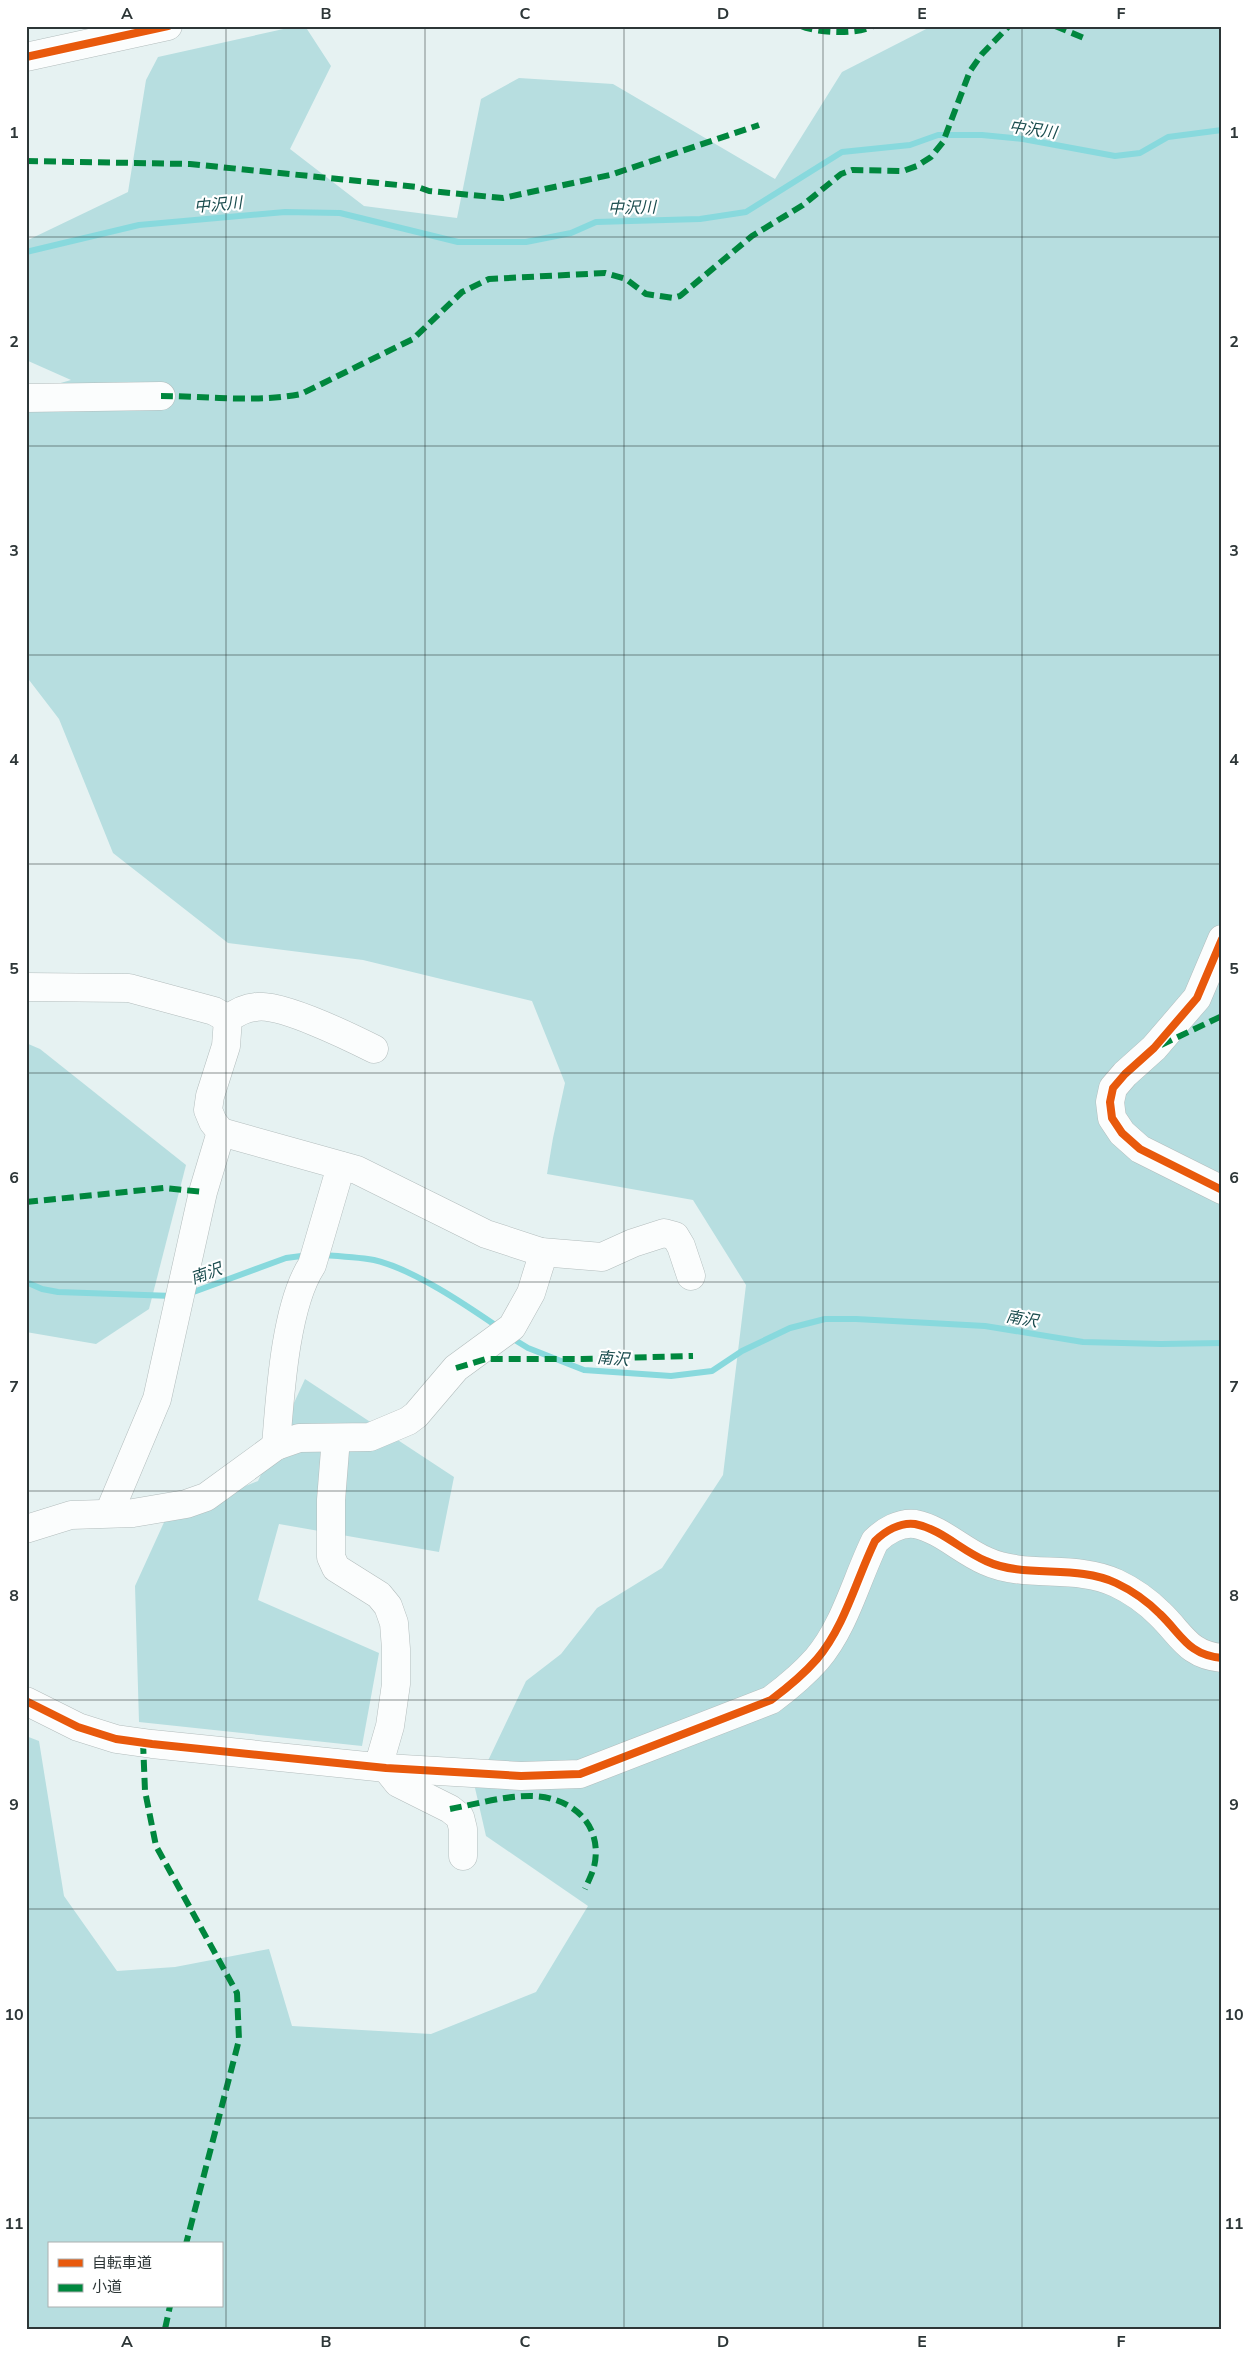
<svg xmlns="http://www.w3.org/2000/svg" width="1248" height="2355" font-family="'Nunito Sans','Noto Sans JP',sans-serif">
<style>
.green{fill:#b7dee0;fill-rule:evenodd}
.lines{fill:none;stroke-linecap:round;stroke-linejoin:round}
.stream{stroke:#88d9dd;stroke-width:6}
.minor-casing{stroke:#b3bdbd;stroke-width:29}
.minor{stroke:#fbfdfd;stroke-width:28}
.quiet{stroke:#00873e;stroke-width:6;stroke-dasharray:12 6;stroke-linecap:butt}
.cycleway-casing{stroke:#fff;stroke-width:11}
.cycleway{stroke:#e8590c;stroke-width:8}
.grid{fill:none;stroke:#2d3637;stroke-width:1;stroke-opacity:0.55}
.labels{text-anchor:middle;stroke-width:4.5;stroke-linejoin:round;paint-order:stroke}
.water-label{font-size:16px;font-style:italic;fill:#1a4c4e;stroke:#fff}
.neatline{fill:none;stroke:#2d3637;stroke-width:2}
.grid-label{font-size:16px;text-anchor:middle;font-weight:bold;fill:#2d3637}
</style>
<rect width="100%" height="100%" fill="#e6f2f2"/>
<g class="green">
<path d="M297,26H305L331,66L290,149L364,206L457,218L481,99L519,78L613,84L775,179L842,72L932,26H1222V2329H26V1736L39,1741L64,1896L117,1971L175,1967L269,1949L292,2026L431,2034L536,1992L588,1906L486,1836L475,1788L526,1681L561,1654L597,1608L662,1568L723,1475L746,1285L693,1200L547,1174L553,1138L565,1083L532,1001L363,960L228,943L113,853L59,719L26,676V393L71,380L26,360V241L128,192L146,80L158,57ZM49,2244H221V2306H49Z"/>
<polygon points="26,1043 40,1049 186,1165 149,1309 96,1344 26,1332"/>
<polygon points="305,1379 454,1477 439,1552 279,1524 258,1600 379,1653 362,1746 139,1722 135,1586 166,1518 258,1481"/>
</g>
<g class="lines">
<g class="stream">
<polyline points="26,252 139,225 285,212 340,213 458,242 526,242 571,233 596,222 700,219 746,212 842,152 910,145 938,135 982,135 1023,139 1115,156 1140,153 1168,137 1222,130"/>
<path d="M321,1255C339,1256 357,1257 374,1260C413,1269 466,1305 498,1327"/>
<polyline points="26,1282 42,1289 58,1292 173,1296"/>
<polyline points="188,1294 286,1258 309,1255"/>
<polyline points="510,1337 528,1348 584,1370 671,1376 712,1371 742,1351 790,1328 825,1319 856,1319 985,1326 1083,1342 1161,1344 1222,1343"/>
</g>
<g class="minor-casing">
<g id="minor">
<polyline points="26,57 168,26"/>
<polyline points="26,398 161,396"/>
<polyline points="1222,939 1197,998 1154,1048 1125,1074 1113,1088 1110,1102 1112,1118 1122,1133 1140,1149 1222,1190"/>
<polyline points="26,987 129,988 214,1011 228,1019"/>
<path d="M374,1049C350,1037 281,1003 256,1007C245,1008 237,1012 228,1019L226,1046L210,1096L208,1110L213,1122L221,1132L357,1170L486,1234L541,1252L602,1257L633,1243L664,1233L675,1236L681,1246L691,1276"/>
<polyline points="336,1438 331,1500 331,1557 336,1568 379,1595 388,1606 394,1623 396,1649 396,1684 390,1726 381,1757 386,1768 398,1783 450,1809 460,1817 463,1829 463,1856"/>
<path d="M276,1446C280,1396 285,1306 312,1265L341,1166"/>
<polyline points="109,1513 157,1399 203,1192 221,1132"/>
<polyline points="26,1529 71,1515 133,1513 186,1504 206,1497 276,1446 299,1438 370,1437 408,1421 416,1415 456,1368 512,1327 531,1293 541,1261 541,1252"/>
<path d="M26,1701L78,1727L116,1739L152,1744L386,1768L521,1776L580,1774L771,1700C787,1688 803,1675 817,1659C845,1626 856,1580 875,1541C885,1531 900,1522 915,1524C941,1529 962,1551 986,1561C1025,1579 1076,1564 1116,1583C1133,1591 1147,1601 1160,1614C1182,1635 1188,1655 1222,1658"/>
</g>
</g>
<use href="#minor" class="minor"/>
<g class="quiet">
<path d="M801,26C816,33 859,35 873,26"/>
<polyline points="1055,26 1084,38"/>
<polyline points="26,161 190,164 418,187 429,191 503,198 610,175 759,125"/>
<path d="M161,396C207,396 256,403 301,394L413,339L462,292L489,279L605,273L626,279L646,294L673,298L680,296L752,236L803,205L841,174L852,170L903,171L917,166L931,157L943,142L970,71L982,54L1009,26"/>
<polyline points="1161,1045 1222,1016"/>
<polyline points="26,1202 164,1188 203,1192"/>
<polyline points="456,1368 486,1359 582,1359 693,1356"/>
<polyline points="143,1742 145,1791 156,1846 237,1993 239,2040 186,2244"/>
<path d="M450,1809C476,1804 504,1796 530,1796C571,1796 604,1824 594,1867C592,1874 588,1882 585,1889"/>
<polyline points="165,2329 170,2306"/>
</g>
<g class="cycleway-casing">
<g id="cycleway">
<polyline points="26,57 168,26"/>
<polyline points="1222,939 1197,998 1154,1048 1125,1074 1113,1088 1110,1102 1112,1118 1122,1133 1140,1149 1222,1190"/>
<path d="M26,1701L78,1727L116,1739L152,1744L386,1768L521,1776L580,1774L771,1700C787,1688 803,1675 817,1659C845,1626 856,1580 875,1541C885,1531 900,1522 915,1524C941,1529 962,1551 986,1561C1025,1579 1076,1564 1116,1583C1133,1591 1147,1601 1160,1614C1182,1635 1188,1655 1222,1658"/>
</g>
</g>
<use href="#cycleway" class="cycleway"/>
</g>
<path class="grid" d="M226,26V2329M425,26V2329M624,26V2329M823,26V2329M1022,26V2329M26,237H1222M26,446H1222M26,655H1222M26,864H1222M26,1073H1222M26,1282H1222M26,1491H1222M26,1700H1222M26,1909H1222M26,2118H1222"/>
<g class="labels">
<g class="water-label">
<text transform="translate(1033 129) rotate(8)" y="6">中沢川</text>
<text transform="translate(218 204) rotate(-5)" y="6">中沢川</text>
<text transform="translate(632 207) rotate(-1)" y="6">中沢川</text>
<text transform="translate(206 1273) rotate(-20)" y="6">南沢</text>
<text transform="translate(1022 1318) rotate(10)" y="6">南沢</text>
<text transform="translate(613 1358) rotate(4)" y="6">南沢</text>
</g>
</g>
<rect width="1248" height="2355" fill="none" stroke="#ffffff" stroke-width="55"/>
<rect x="48" y="2242" width="175" height="65" fill="#ffffff" stroke="#abafaf"/>
<rect x="58" y="2259" width="25" height="8" fill="#e8590c" stroke="#abafaf"/>
<text x="92" y="2268" font-size="15" fill="#2d3637">自転車道</text>
<rect x="58" y="2284" width="25" height="8" fill="#00873e" stroke="#abafaf"/>
<text x="92" y="2292" font-size="15" fill="#2d3637">小道</text>
<rect x="28" y="28" width="1192" height="2300" class="neatline"/>
<g class="grid-label">
<text x="127" y="19">A</text>
<text x="326" y="19">B</text>
<text x="525" y="19">C</text>
<text x="723" y="19">D</text>
<text x="922" y="19">E</text>
<text x="1121" y="19">F</text>
<text x="14" y="138">1</text>
<text x="1234" y="138">1</text>
<text x="14" y="347">2</text>
<text x="1234" y="347">2</text>
<text x="14" y="556">3</text>
<text x="1234" y="556">3</text>
<text x="14" y="765">4</text>
<text x="1234" y="765">4</text>
<text x="14" y="974">5</text>
<text x="1234" y="974">5</text>
<text x="14" y="1183">6</text>
<text x="1234" y="1183">6</text>
<text x="14" y="1392">7</text>
<text x="1234" y="1392">7</text>
<text x="14" y="1601">8</text>
<text x="1234" y="1601">8</text>
<text x="14" y="1810">9</text>
<text x="1234" y="1810">9</text>
<text x="14" y="2020">10</text>
<text x="1234" y="2020">10</text>
<text x="14" y="2229">11</text>
<text x="1234" y="2229">11</text>
<text x="127" y="2347">A</text>
<text x="326" y="2347">B</text>
<text x="525" y="2347">C</text>
<text x="723" y="2347">D</text>
<text x="922" y="2347">E</text>
<text x="1121" y="2347">F</text>
</g>
</svg>
